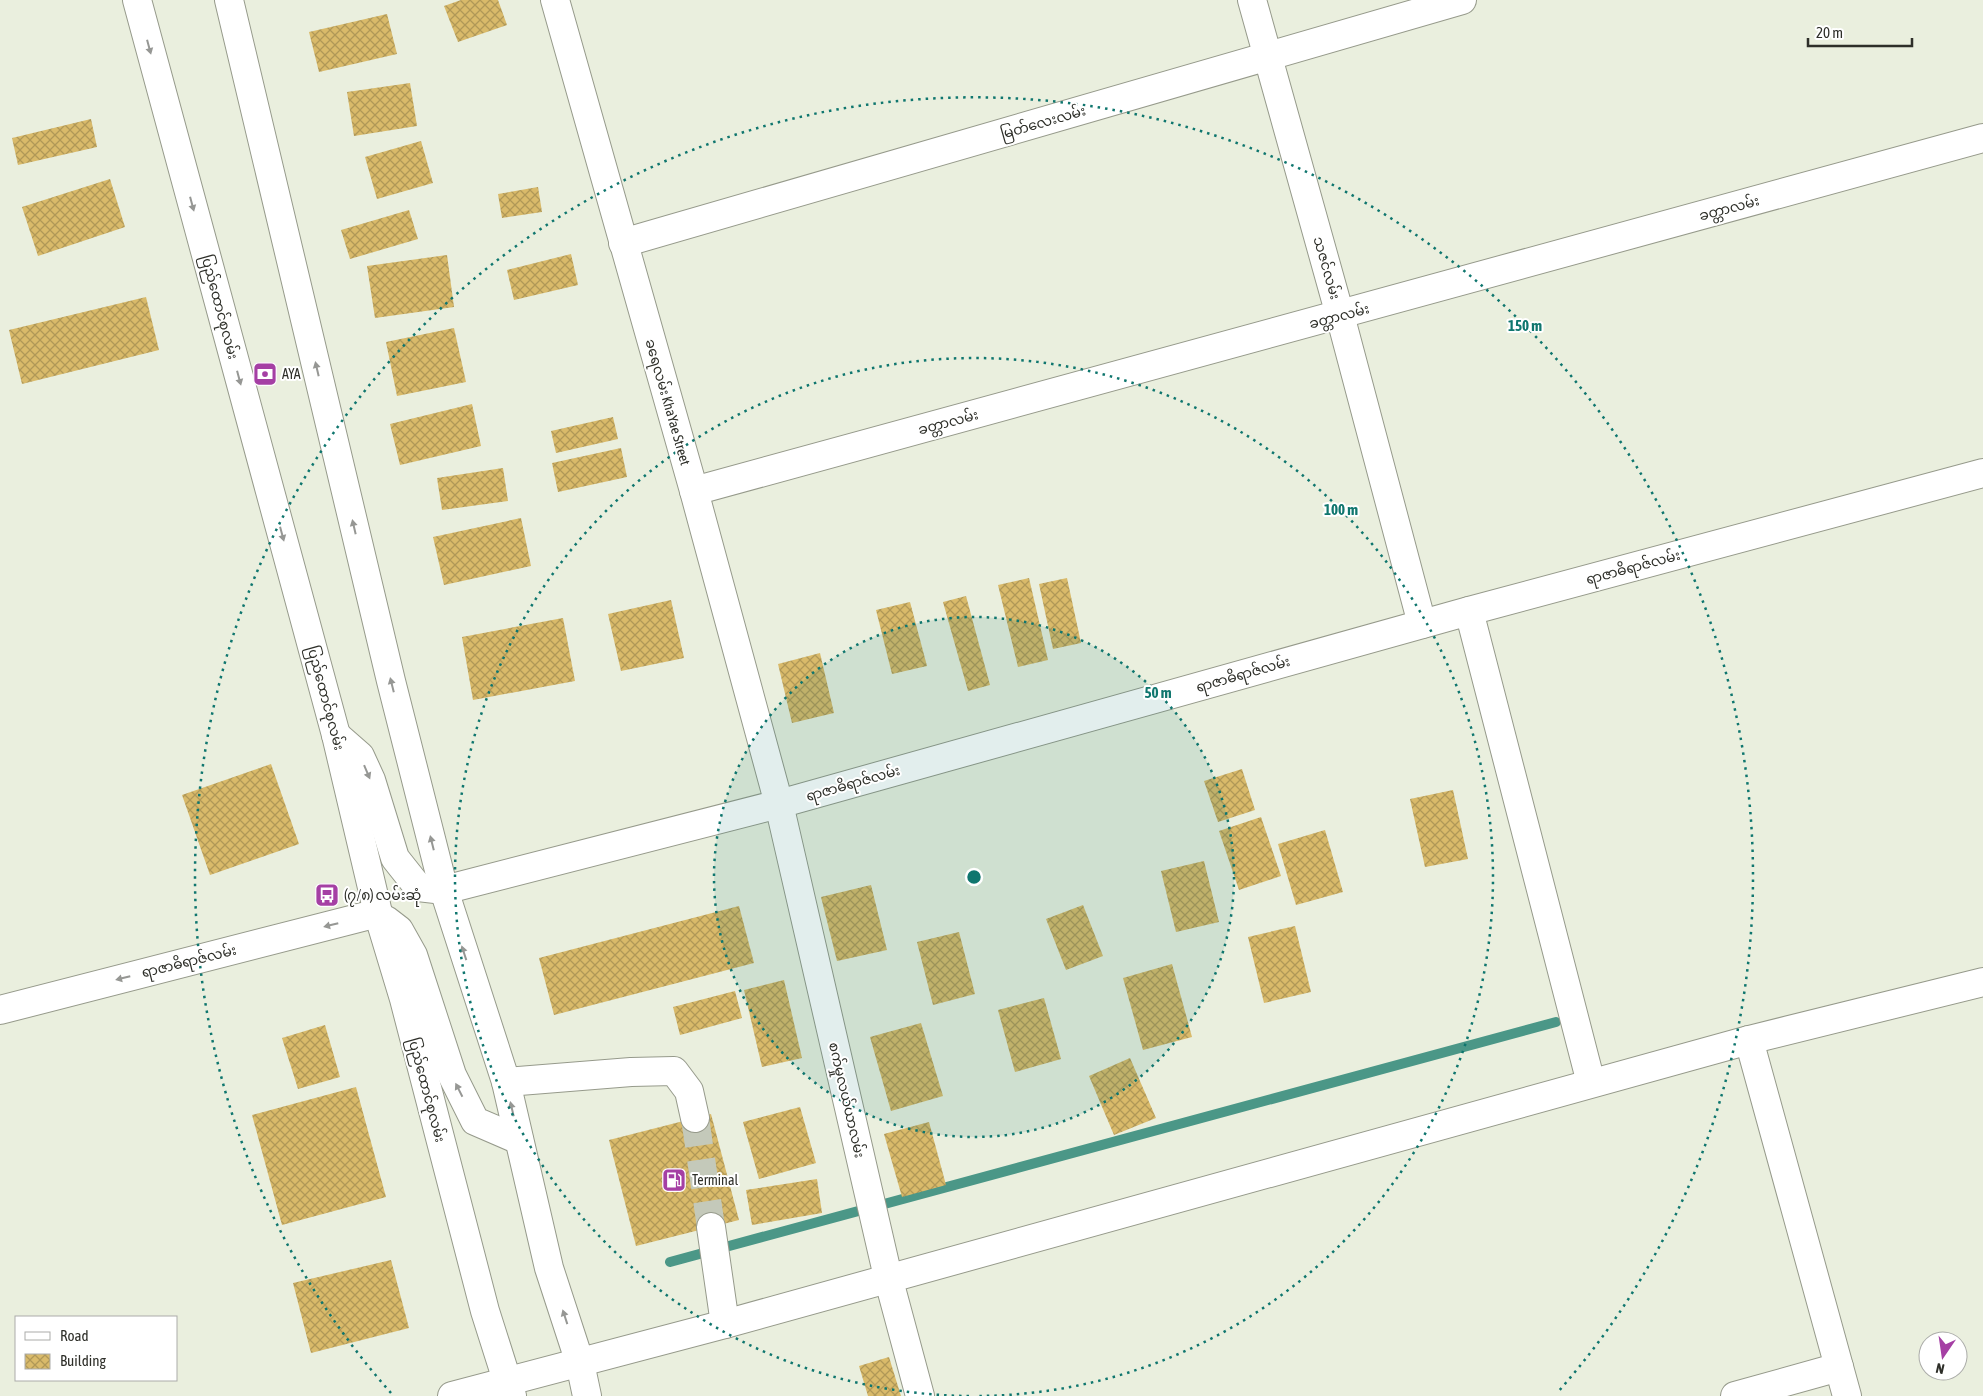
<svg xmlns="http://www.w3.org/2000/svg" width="1983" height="1396" font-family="'Asap Condensed','Noto Sans Myanmar',sans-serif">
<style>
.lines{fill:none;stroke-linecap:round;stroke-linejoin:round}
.stream{stroke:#4b9787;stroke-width:10}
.building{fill:url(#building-cross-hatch)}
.minor-tunnel{stroke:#c4c9ba;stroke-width:28;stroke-dasharray:28 14;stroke-linecap:butt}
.minor-casing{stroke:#969a8b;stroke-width:30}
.major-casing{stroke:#969a8b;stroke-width:30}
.minor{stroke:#fff;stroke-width:28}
.major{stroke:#fff;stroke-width:28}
.oneway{fill:#969794}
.ring{fill:none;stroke:#0f766e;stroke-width:2.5;stroke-dasharray:2.5 5}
.labels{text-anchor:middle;stroke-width:4;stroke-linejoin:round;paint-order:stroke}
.street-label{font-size:14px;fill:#2e2f29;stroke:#fff}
.poi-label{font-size:14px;fill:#2e2f29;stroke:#fff;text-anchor:start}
.centre{fill:#0f766e;stroke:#fff;stroke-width:2.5}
.ring-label{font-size:15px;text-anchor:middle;font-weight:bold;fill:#0f766e;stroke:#fff;stroke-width:4;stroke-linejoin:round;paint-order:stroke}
</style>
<defs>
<pattern id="building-cross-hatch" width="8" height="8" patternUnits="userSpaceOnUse" patternTransform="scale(1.25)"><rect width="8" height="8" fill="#d9ba6a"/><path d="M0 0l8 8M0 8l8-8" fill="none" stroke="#b09857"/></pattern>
</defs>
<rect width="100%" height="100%" fill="#eaefde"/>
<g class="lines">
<polyline class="stream" points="670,1262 1556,1022"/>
</g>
<g class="building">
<polygon points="461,0 498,0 507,25 458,42 444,6"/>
<polygon points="387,14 397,54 319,72 309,32"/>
<polygon points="410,83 417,126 354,136 347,92"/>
<polygon points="91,119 97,147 18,165 12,138"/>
<polygon points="421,141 433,183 377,199 365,157"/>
<polygon points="110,179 125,227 38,256 22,207"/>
<polygon points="538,187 542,212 502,218 498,194"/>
<polygon points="409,210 418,239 350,259 341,230"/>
<polygon points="571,254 578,285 514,300 507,270"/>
<polygon points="447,255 454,307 375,318 367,266"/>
<polygon points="146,297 159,350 22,384 9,330"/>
<polygon points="454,328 466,382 397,396 386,342"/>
<polygon points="472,404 481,446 400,465 390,424"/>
<polygon points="613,417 618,439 556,453 551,431"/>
<polygon points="621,448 627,477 558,492 552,463"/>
<polygon points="503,468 508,501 442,510 437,478"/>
<polygon points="521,518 531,566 444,585 433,537"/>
<polygon points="1029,578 1048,660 1018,667 998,585"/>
<polygon points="1067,578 1081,643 1053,649 1039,584"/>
<polygon points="966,596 990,685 968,691 943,602"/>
<polygon points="671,600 684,658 621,671 608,614"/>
<polygon points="910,602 927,666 892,674 876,610"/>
<polygon points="563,618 575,681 473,700 462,637"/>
<polygon points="820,653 834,713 792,723 778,664"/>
<polygon points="271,764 299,844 210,875 182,795"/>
<polygon points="1242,769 1255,810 1218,822 1204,781"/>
<polygon points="1453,790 1468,859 1425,867 1410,799"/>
<polygon points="1261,817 1281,876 1239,890 1219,831"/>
<polygon points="1325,830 1343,892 1296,905 1278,844"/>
<polygon points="1204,861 1219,922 1176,932 1161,871"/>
<polygon points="871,885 887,950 837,961 821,897"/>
<polygon points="1083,905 1103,956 1066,970 1046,919"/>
<polygon points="739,906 754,963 554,1015 539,958"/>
<polygon points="1295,926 1311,992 1264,1003 1248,937"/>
<polygon points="959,932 975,994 933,1005 917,942"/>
<polygon points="1172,964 1192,1037 1143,1050 1123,978"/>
<polygon points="784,980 802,1058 762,1067 744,990"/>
<polygon points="735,991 742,1018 680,1035 673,1007"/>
<polygon points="1044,998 1061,1059 1015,1072 998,1010"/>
<polygon points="921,1023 943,1096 891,1111 870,1037"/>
<polygon points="325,1025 340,1077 298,1089 282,1038"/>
<polygon points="1130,1058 1156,1118 1114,1135 1089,1076"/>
<polygon points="356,1087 386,1197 282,1225 252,1115"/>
<polygon points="800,1107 816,1163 759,1179 743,1122"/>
<polygon points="711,1114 739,1220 636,1246 609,1140"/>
<polygon points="929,1122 946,1185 902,1197 884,1134"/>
<polygon points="817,1179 822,1213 752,1225 746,1190"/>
<polygon points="391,1260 409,1328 311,1353 293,1283"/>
<polygon points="889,1357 901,1396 868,1396 859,1366"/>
</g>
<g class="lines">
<polyline class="minor-tunnel" points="695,1118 711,1227"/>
<g class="minor-casing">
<g id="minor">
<polyline points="555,0 694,491 779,804 888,1277 920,1396"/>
<polyline points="1252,0 1340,315 1422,624"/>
<polyline points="623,243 1462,0"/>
<polyline points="694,491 1983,138"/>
<polyline points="1469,611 1591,1083"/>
<polyline points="444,890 779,804 1469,611 1983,473"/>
<polyline points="0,1010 378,913"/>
<polyline points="1749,1040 1847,1396"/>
<polyline points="506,1082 631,1072 674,1071 689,1091 695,1118"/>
<polyline points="711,1227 725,1324"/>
<polyline points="452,1396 725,1324 1749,1040 1983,982"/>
<polyline points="1735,1396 1839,1367"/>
</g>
</g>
<g class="major-casing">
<g id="major">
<polyline points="137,0 336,735 378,913 404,999 485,1311 512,1396"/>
<polyline points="229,0 391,681 444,890 506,1082 549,1268 580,1363 587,1396"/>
<polyline points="336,735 360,756 371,780 395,858 418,887 444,890"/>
<polyline points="386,920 399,930 413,955 452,1075 475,1121 519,1140"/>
</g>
</g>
<use href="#minor" class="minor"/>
<use href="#major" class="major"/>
</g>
<defs><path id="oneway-solid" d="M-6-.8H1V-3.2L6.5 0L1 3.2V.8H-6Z" transform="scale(1.25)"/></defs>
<g class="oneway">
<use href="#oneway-solid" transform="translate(149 47) rotate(75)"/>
<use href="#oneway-solid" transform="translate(192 204) rotate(75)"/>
<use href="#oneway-solid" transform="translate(317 369) rotate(-103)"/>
<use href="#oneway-solid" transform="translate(239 378) rotate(75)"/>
<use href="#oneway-solid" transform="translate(354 527) rotate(-103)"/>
<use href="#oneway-solid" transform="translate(282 534) rotate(75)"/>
<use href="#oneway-solid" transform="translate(392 685) rotate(-104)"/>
<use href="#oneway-solid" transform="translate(367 772) rotate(67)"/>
<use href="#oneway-solid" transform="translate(432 843) rotate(-104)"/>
<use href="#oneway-solid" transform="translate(331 925) rotate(166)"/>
<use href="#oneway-solid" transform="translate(464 953) rotate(-108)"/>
<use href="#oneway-solid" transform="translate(123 978) rotate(166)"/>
<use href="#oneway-solid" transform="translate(459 1090) rotate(-117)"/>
<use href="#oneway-solid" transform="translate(512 1109) rotate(-103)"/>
<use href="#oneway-solid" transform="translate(565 1317) rotate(-108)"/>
</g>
<circle cx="974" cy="877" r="260" fill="#0f766e" fill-opacity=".12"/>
<g class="ring">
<circle cx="974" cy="877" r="260"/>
<path d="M969 1396A519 519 0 1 1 979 1396"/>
<path d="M391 1393A779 779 0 1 1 1557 1393"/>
</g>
<defs>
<g id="bank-square" transform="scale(1.25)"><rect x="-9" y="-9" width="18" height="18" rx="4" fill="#a53fa4" stroke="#fff"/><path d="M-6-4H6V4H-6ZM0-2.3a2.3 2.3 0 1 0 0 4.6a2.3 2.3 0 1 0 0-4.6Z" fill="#fff"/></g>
<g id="bus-square" transform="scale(1.25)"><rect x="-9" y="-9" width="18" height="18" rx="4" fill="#a53fa4" stroke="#fff"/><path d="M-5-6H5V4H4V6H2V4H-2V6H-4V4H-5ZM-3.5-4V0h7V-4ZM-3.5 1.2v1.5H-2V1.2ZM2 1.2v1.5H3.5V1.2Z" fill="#fff"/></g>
<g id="fuel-square" transform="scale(1.25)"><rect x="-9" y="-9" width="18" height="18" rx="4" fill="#a53fa4" stroke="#fff"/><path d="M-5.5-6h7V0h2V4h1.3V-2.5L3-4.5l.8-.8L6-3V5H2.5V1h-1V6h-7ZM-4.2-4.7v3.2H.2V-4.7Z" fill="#fff"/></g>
</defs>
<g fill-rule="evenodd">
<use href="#bank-square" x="265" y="374"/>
<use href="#bus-square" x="327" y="895"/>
<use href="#fuel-square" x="674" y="1180"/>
</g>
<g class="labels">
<g class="street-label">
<text transform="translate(1043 122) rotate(-16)" y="5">မြတ်လေးလမ်း</text>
<text transform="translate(1729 208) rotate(-15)" y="5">ခတ္တာလမ်း</text>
<text transform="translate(1327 268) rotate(74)" y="5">သဇင်လမ်း</text>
<text transform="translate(220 307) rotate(75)" y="5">ပြည်ထောင်စုလမ်း</text>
<text transform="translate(1339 316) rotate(-15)" y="5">ခတ္တာလမ်း</text>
<text transform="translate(668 402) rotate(74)" y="5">ခရေလမ်း KhaYae Street</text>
<text transform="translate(948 422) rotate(-15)" y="5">ခတ္တာလမ်း</text>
<text transform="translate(1633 567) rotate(-15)" y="5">ရာဇာဓိရာဇ်လမ်း</text>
<text transform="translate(1243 674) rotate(-16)" y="5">ရာဇာဓိရာဇ်လမ်း</text>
<text transform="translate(326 698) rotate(75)" y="5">ပြည်ထောင်စုလမ်း</text>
<text transform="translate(853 783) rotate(-16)" y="5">ရာဇာဓိရာဇ်လမ်း</text>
<text transform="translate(189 961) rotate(-14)" y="5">ရာဇာဓိရာဇ်လမ်း</text>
<text transform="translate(427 1090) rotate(75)" y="5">ပြည်ထောင်စုလမ်း</text>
<text transform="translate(847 1100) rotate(77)" y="5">စက်မှုလယ်ယာလမ်း</text>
</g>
<g class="poi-label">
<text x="282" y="379">AYA</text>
<text x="344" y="900">(၇/၈) လမ်းဆုံ</text>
<text x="692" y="1185">Terminal</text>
</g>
</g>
<circle cx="974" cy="877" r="8" class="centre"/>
<g class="ring-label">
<text x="1525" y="331">150 m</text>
<text x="1341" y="515">100 m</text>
<text x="1158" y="698">50 m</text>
</g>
<rect x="15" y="1316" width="162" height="65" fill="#ffffff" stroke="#abaca9"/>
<rect x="25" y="1332" width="25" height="8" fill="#ffffff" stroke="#abaca9"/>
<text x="60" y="1341" font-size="15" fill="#2e2f29">Road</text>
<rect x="25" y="1354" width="25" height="15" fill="url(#building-cross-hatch)" stroke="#abaca9"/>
<text x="60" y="1366" font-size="15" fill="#2e2f29">Building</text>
<g transform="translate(1943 1356) rotate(193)"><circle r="24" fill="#ffffff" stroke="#abaca9"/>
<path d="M0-4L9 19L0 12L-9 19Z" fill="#a53fa4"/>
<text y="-8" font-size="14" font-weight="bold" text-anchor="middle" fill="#2e2f29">N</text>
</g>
<path d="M1808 38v8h104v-8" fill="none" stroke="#2e2f29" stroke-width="2.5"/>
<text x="1816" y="38" font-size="15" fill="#2e2f29" stroke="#ffffff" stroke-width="4" paint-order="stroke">20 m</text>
</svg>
